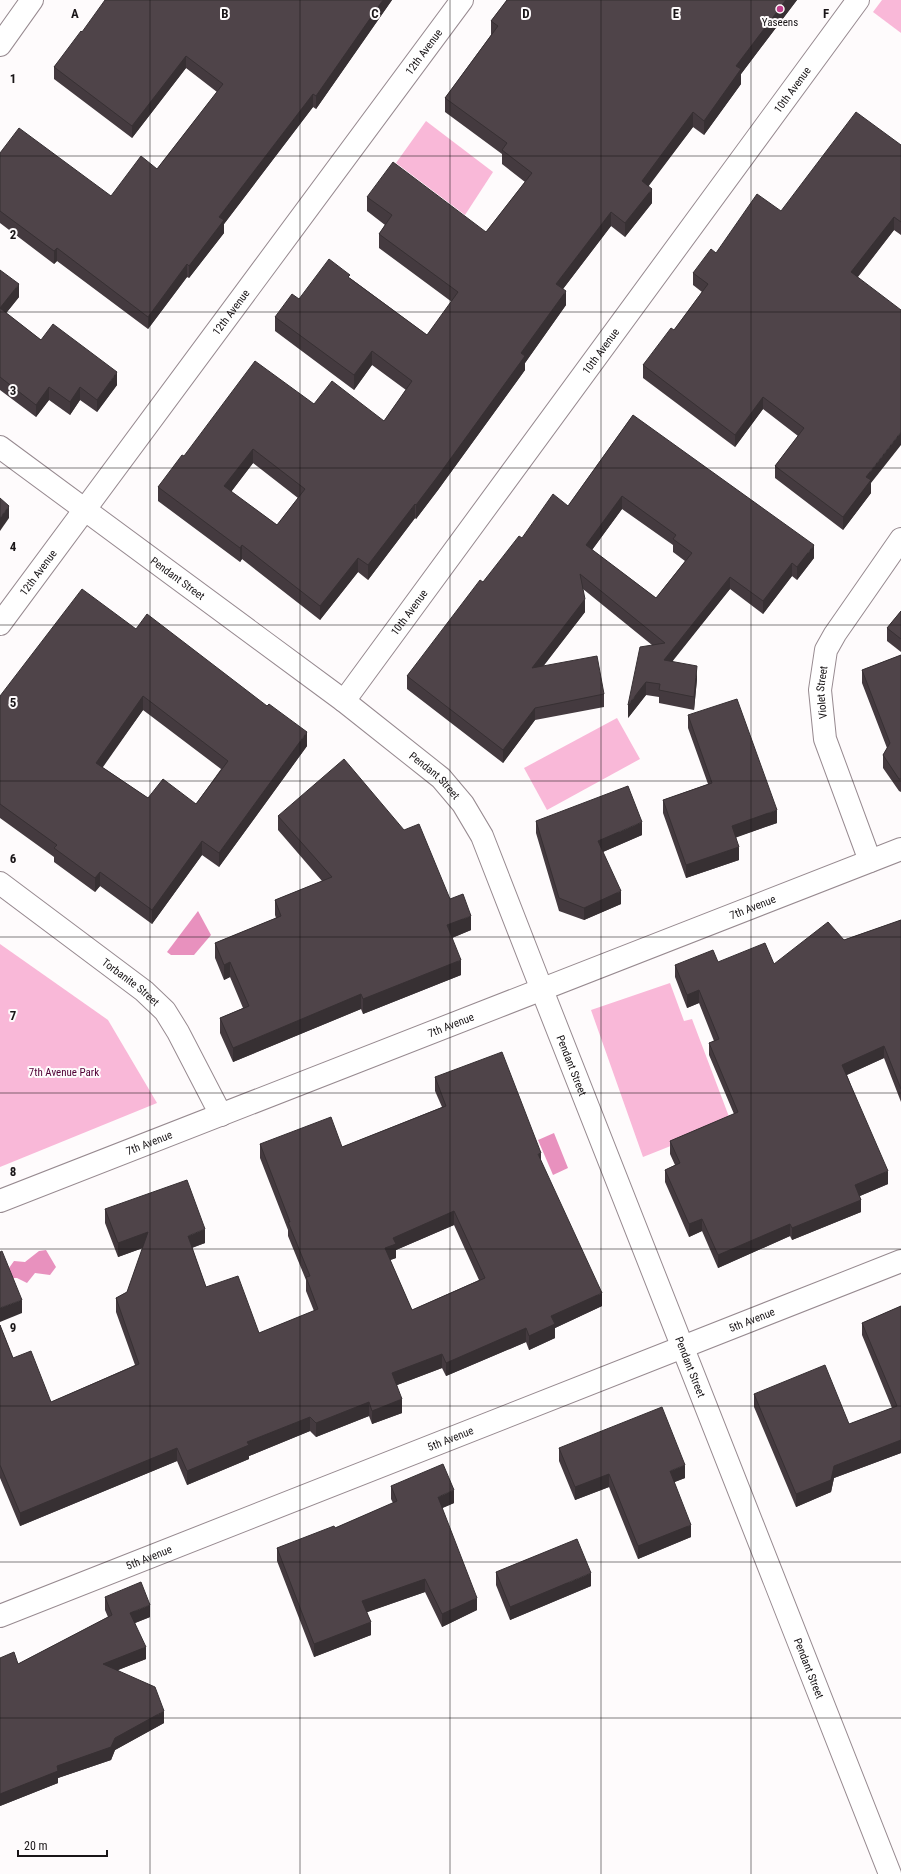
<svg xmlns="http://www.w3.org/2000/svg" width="901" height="1874" font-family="'Roboto Condensed',sans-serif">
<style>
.green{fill:#f9b8d8}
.water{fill:#e891be}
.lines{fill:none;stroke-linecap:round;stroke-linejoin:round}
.street-casing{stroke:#978a90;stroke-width:24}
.street{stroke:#fff;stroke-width:22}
.wall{fill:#443a3f;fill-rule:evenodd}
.shaded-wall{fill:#373033}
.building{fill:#4f4449;stroke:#373033;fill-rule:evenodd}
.grid{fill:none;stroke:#191517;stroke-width:1;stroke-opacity:0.55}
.poi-dot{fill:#bf3f8a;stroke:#fefbfc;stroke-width:1.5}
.labels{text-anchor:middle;stroke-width:4;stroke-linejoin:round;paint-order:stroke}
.poi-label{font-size:11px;fill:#191517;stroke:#fefbfc}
.street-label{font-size:11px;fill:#191517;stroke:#fefbfc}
.park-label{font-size:11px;fill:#500135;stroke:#fefbfc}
.grid-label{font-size:13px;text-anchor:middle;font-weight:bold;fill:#191517;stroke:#fefbfc;stroke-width:4;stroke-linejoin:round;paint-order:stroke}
</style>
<rect width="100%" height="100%" fill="#fefbfc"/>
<g class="green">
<polygon points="882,0 901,0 901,33 873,12"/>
<polygon points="426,121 493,172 465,215 396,163"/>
<polygon points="617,718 640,759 547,810 524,768"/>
<polygon points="0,944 108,1020 157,1103 0,1167"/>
<polygon points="670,983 684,1021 692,1019 731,1122 643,1157 591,1010"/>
</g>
<g class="water">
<polygon points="198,911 211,935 194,955 171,955 167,952"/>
<polygon points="554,1133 568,1168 553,1175 538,1140"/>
<polygon points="46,1250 56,1267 50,1275 35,1273 27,1283 17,1278 12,1278 9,1268 14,1261 25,1262 39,1251"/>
</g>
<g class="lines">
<g class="street-casing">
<g id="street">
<polyline points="0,45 32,0"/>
<path id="s1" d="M0,447L344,701L441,778L463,804L482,836L542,990L890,1874"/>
<path id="s2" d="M0,624L462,0"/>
<path id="s3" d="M344,701L858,0"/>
<path id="s4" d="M870,861L825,739L820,690L826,650L835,634L901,539"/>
<path id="s5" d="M0,883L144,991L165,1011L178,1032L221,1115"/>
<path id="s6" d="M0,1201L901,849"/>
<path id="s7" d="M0,1616L901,1261"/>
</g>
</g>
<use href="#street" class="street"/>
</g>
<g class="wall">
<polygon points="392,0 316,109 313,107 224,224 224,233 189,278 187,277 148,329 57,261 54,264 0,223 0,153 111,196 157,169 217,92 186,68 132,138 54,79 54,67 82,32"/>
<path d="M507,0H797L741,74V84L704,135L693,127L648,186L652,203L625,237L611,226L563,289L566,305L525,363V370L438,490L416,519L415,518L368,580L358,572L320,620L242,559L240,562L158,501V487L184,456L314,404L384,421L406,390L372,365L354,390L275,331V317L299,299L350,278L427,335L452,302L379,248V234L385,225L367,211V197L486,232L525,182L502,164V154L445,112V98L491,35V21ZM253,463L298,498L277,525L231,492Z"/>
<polygon points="901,145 901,235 894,230 858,277 871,483 871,493 843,530 775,478 775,466 798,436 763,409 735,447 643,378 643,365 674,330 702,292 693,285 693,273 716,253 781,211"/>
<polygon points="0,270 19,297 6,313 41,340 117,385 97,412 80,400 70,415 49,400 36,417 0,390"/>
<path d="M633,415L814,558L797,580L792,576L763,614L730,589L672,661L697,679L694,710L659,703V697L646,695L628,718L652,645L583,589L585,612L543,666L604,694V707L535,720L503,763L407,689V676L483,582L522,538L568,506ZM622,509L673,545V552L685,561L656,598L592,550Z"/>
<polygon points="901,611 901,652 887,641 887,628"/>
<path d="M136,629L307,746L219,867L202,855L152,924L100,886L95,892L54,862V857L0,818V696ZM143,710L221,769L196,804L148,798L102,767Z"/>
<polygon points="901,655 901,792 899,791 883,768 883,755 887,748 862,683 862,670"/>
<polygon points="688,715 777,823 736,837 739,860 686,878 663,813 663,800 708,784 688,728"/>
<polygon points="278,816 450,899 471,930 452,938 461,975 363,1014 361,1009 233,1062 220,1033 220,1018 243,1008 230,977 224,980 215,958 215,943 276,918 275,915 275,900 322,881 278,830"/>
<polygon points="536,821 642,835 603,852 621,904 584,920 559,911 536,833"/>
<polygon points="901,920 901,1102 884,1058 847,1075 888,1184 860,1196 861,1212 792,1240 790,1236 718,1268 702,1231 689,1237 665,1182 665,1170 675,1165 670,1154 670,1141 734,1114 709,1055 709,1043 714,1041 699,1003 687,1008 675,977 675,965 718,962 774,964"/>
<path d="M435,1077L541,1161L602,1306L555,1328V1338L529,1350L526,1342L446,1376L442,1368L397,1385L402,1413L372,1424L369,1416L316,1437L310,1431L249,1456V1459L187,1485L177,1461L20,1526L0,1478V1325L13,1358L51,1402L135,1365L116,1312V1298L127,1292L143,1248L118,1257L105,1223V1209L205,1243L192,1248L206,1287L259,1333L314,1311L306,1291V1280L288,1236V1230L260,1158V1144L342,1147L442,1107L435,1091ZM454,1225L479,1280L412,1310L390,1260L396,1258V1250Z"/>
<polygon points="901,1306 901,1453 834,1478 831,1492 796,1507 754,1407 754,1394 849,1424 892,1408 862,1335 862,1323"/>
<polygon points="559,1448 685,1478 674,1482 691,1537 638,1559 609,1487 575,1500 559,1461"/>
<polygon points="391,1486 454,1503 442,1508 477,1610 442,1627 425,1592 367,1612 371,1635 314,1657 277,1561 277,1548 335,1528 393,1503 391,1499"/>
<polygon points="496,1572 591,1586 510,1620 496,1585"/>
<polygon points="105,1597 150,1617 135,1623 146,1659 118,1670 164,1723 115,1750 111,1760 58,1778 58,1783 0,1806 0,1658 18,1664 108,1617 105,1610"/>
</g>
<g class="shaded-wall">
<polygon points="383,0 392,0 316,109 316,96"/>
<polygon points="786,0 797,0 741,74 741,84 704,135 704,121 736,66"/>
<polygon points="186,56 186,68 132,138 132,126"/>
<polygon points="313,94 313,107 224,224 224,233 189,278 189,266 219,217"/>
<polygon points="693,112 693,127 642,195 642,181"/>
<polygon points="652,189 652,203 625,237 625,223"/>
<polygon points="611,212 611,226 556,298 556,284"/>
<polygon points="894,217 894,230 851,285 851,272"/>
<polygon points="57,248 57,261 54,264 54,251"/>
<polygon points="187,264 187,277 148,329 148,317"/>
<polygon points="19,284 19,297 0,321 0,308"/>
<polygon points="566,291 566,305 525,363 525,370 438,490 416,519 416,505 521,353"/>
<polygon points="372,351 372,365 354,390 354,375"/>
<polygon points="117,372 117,385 97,412 97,400"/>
<polygon points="49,387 49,400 36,417 36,405"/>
<polygon points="80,387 80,400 70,415 70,402"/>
<polygon points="763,397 763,409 735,447 735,435"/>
<polygon points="901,432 901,445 871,483 871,493 843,530 843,517 866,477"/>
<polygon points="253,449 253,463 224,501 224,486"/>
<polygon points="622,496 622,509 586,558 586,545"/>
<polygon points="415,504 415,518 368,580 368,565"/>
<polygon points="9,506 9,518 0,531 0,518"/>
<polygon points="242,545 242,559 240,562 240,548"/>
<polygon points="814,545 814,558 797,580 797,567"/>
<polygon points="358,558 358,572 320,620 320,606"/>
<polygon points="792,563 792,576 763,614 763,601"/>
<polygon points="730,577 730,589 664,672 664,660"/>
<polygon points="585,599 585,612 532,681 532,668"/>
<polygon points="697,666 697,679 694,710 694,697"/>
<polygon points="646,682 646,695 628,718 628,705"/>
<polygon points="143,696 143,710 96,777 96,763"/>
<polygon points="535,708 535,720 503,763 503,750"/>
<polygon points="307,732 307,746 219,867 219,853"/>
<polygon points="777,810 777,823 732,839 732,826"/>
<polygon points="642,822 642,835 598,854 598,841"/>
<polygon points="202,841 202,855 152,924 152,910"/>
<polygon points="739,847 739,860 686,878 686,865"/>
<polygon points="100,872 100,886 95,892 95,878"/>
<polygon points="621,891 621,904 584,920 584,908"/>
<polygon points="471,916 471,930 447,940 447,925"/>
<polygon points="461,960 461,975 363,1014 363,999"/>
<polygon points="230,962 230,977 224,980 224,965"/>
<polygon points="699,990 699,1003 687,1008 687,995"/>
<polygon points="361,994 361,1009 233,1062 233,1048"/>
<polygon points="884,1046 884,1058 842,1077 842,1065"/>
<polygon points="541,1153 541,1167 538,1154"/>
<polygon points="888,1171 888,1184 855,1198 855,1185"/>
<polygon points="861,1200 861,1212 792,1240 792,1228"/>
<polygon points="454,1211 454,1225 396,1250 396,1258 385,1262 385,1248 393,1238"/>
<polygon points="702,1219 702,1231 689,1237 689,1224"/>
<polygon points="790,1224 790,1236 718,1268 718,1255"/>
<polygon points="205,1229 205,1243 188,1249 188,1236"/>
<polygon points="148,1232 148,1246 118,1257 118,1243"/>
<polygon points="602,1293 602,1306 555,1328 555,1338 529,1350 529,1336 551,1316"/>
<polygon points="22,1300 22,1313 0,1322 0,1308"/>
<polygon points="526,1328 526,1342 446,1376 446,1363"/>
<polygon points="442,1354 442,1368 392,1387 392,1373"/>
<polygon points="402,1399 402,1413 372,1424 372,1411"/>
<polygon points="369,1402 369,1416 316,1437 316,1423"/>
<polygon points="310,1417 310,1431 249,1456 249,1459 187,1485 187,1471 247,1442"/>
<polygon points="901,1440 901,1453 834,1478 831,1492 796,1507 796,1494 834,1466"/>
<polygon points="177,1448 177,1461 20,1526 20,1513"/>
<polygon points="685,1465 685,1478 670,1484 670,1471"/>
<polygon points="609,1474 609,1487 575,1500 575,1487"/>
<polygon points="454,1490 454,1503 438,1510 438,1497"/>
<polygon points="691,1525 691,1537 638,1559 638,1546"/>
<polygon points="591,1573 591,1586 510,1620 510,1607"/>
<polygon points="425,1579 425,1592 362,1614 362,1601"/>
<polygon points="477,1598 477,1610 442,1627 442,1614"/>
<polygon points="150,1605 150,1617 130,1625 130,1613"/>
<polygon points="371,1622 371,1635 314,1657 314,1644"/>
<polygon points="146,1647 146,1659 103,1676 103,1664"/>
<polygon points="164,1711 164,1723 115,1750 111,1760 58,1778 58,1783 0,1806 0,1794 115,1738"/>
</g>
<g class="building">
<polygon points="105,0 383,0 316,96 313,94 219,217 224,220 189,266 187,264 148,317 57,248 54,251 0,211 0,153 19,128 111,196 141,156 157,169 223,84 186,56 132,126 54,67 81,31 82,32"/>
<path d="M507,0H786L736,66L741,69L704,121L693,112L642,181L652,189L625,223L611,212L556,284L566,291L521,353L525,356L438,476L416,505L415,504L368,565L358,558L320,606L242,545L240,548L158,487L182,455L184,456L255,361L314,404L332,381L384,421L412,381L372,351L354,375L275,317L292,294L299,299L329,259L350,275L348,277L427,335L458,292L379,234L392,215L367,197L393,162L486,232L532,173L502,150L507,143L445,98L498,26L491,21ZM253,449L305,489L277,525L224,486Z"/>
<polygon points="856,112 901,145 901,222 894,217 851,272 901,310 901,432 866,477 871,480 843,517 775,466 804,428 763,397 735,435 643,365 671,328 674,330 708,284 693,273 711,249 716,253 757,194 781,211"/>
<polygon points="0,270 19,284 0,308 41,340 53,324 117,372 97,400 80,387 70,402 49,387 36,405 0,377"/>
<path d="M633,415L814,545L797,567L792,563L763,601L730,577L664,660L697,666L694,697L659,690L660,684L646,682L628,705L640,647L665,643L580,574L585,599L532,668L597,656L604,694L535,708L503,750L407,676L480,580L483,582L519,536L522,538L553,494L568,506ZM622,496L676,535L673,539L692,553L656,598L586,545Z"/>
<polygon points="0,498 9,506 0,518"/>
<path d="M82,589L136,629L147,614L267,706L269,704L307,732L219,853L202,841L152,910L100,872L95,878L54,848L57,845L0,804V696ZM143,696L228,761L196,804L163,779L148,798L96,763Z"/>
<polygon points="901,611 901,639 887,628"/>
<polygon points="901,655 901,779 899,779 883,755 890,743 862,670"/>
<polygon points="737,699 777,810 732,826 739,847 686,865 663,800 712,783 688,715"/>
<polygon points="344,759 404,830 419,824 450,899 463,894 471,916 447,925 461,960 363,999 361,994 233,1048 220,1018 249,1006 230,962 224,965 215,943 281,916 275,900 332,877 278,816"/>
<polygon points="628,786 642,822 598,841 621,891 584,908 559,898 536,821"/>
<polygon points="901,920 901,1089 884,1046 842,1065 888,1171 855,1185 861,1200 792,1228 790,1224 718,1255 702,1219 689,1224 665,1170 680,1163 670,1141 738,1112 709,1043 719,1039 699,990 687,995 675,965 713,950 718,962 765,943 774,964 828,922 844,940"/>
<path d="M502,1052L541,1153L538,1154L602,1293L551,1316L555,1324L529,1336L526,1328L446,1363L442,1354L392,1373L402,1399L372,1411L369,1402L316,1423L310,1417L247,1442L249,1445L187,1471L177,1448L20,1513L0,1465V1325L13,1358L31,1351L51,1402L139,1364L116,1298L127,1292L148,1232L118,1243L105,1209L187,1180L205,1229L188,1236L206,1287L238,1276L259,1333L318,1309L306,1277L310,1276L288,1222H290L260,1144L331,1117L342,1147L446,1106L435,1077ZM454,1211L485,1278L412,1310L385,1248L396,1244L393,1238Z"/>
<polygon points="2,1251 22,1300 0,1308 0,1252"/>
<polygon points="901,1306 901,1440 834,1466 831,1480 796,1494 754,1394 825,1365 849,1424 897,1406 862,1323"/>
<polygon points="662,1407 685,1465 670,1471 691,1525 638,1546 609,1474 575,1487 559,1448"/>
<polygon points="443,1464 454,1490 438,1497 477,1598 442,1614 425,1579 362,1601 371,1622 314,1644 277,1548 334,1526 335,1528 397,1501 391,1486"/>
<polygon points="577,1539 591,1573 510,1607 496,1572"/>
<polygon points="141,1582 150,1605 130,1613 146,1647 103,1664 155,1687 164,1711 115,1738 111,1747 57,1766 58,1771 0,1794 0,1658 14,1652 18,1664 112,1615 105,1597"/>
</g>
<path class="grid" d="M150,0V1874M300,0V1874M450,0V1874M601,0V1874M751,0V1874M0,156H901M0,312H901M0,468H901M0,625H901M0,781H901M0,937H901M0,1093H901M0,1249H901M0,1406H901M0,1562H901M0,1718H901"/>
<circle class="poi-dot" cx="780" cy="9" r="4"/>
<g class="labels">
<g class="poi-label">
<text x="780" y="26">Yaseens</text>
</g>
<g class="street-label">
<text dy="4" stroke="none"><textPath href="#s2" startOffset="712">12th Avenue</textPath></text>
<text dy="4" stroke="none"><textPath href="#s3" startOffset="758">10th Avenue</textPath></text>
<text dy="4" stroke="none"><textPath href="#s2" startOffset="388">12th Avenue</textPath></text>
<text dy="4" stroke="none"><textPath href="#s3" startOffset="434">10th Avenue</textPath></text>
<text dy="4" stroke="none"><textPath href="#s2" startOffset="64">12th Avenue</textPath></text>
<text dy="4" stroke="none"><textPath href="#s1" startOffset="221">Pendant Street</textPath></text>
<text dy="4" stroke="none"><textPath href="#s3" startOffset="110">10th Avenue</textPath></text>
<text dy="4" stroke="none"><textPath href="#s4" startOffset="177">Violet Street</textPath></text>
<text dy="4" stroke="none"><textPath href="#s1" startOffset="545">Pendant Street</textPath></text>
<text dy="4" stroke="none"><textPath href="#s6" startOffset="808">7th Avenue</textPath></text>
<text dy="4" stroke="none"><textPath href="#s5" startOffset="164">Torbanite Street</textPath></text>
<text dy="4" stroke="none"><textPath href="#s6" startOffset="484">7th Avenue</textPath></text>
<text dy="4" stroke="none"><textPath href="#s1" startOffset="869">Pendant Street</textPath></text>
<text dy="4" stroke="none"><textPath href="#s6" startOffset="160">7th Avenue</textPath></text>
<text dy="4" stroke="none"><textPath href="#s7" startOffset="808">5th Avenue</textPath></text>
<text dy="4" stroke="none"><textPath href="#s1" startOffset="1193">Pendant Street</textPath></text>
<text dy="4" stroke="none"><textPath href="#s7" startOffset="484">5th Avenue</textPath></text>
<text dy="4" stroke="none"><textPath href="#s7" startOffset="160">5th Avenue</textPath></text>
<text dy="4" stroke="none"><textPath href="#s1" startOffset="1517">Pendant Street</textPath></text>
</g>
<g class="park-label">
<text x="64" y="1076">7th Avenue Park</text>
</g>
</g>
<g class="grid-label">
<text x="75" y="18">A</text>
<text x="225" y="18">B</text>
<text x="375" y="18">C</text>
<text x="526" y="18">D</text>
<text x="676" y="18">E</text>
<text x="826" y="18">F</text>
<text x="13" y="83">1</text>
<text x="13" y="239">2</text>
<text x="13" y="395">3</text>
<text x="13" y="551">4</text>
<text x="13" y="707">5</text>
<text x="13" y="863">6</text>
<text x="13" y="1020">7</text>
<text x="13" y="1176">8</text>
<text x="13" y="1332">9</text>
</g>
<path d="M18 1850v6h89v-6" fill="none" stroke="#191517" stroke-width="2"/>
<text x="24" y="1850" font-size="12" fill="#191517" stroke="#fefbfc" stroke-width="3" paint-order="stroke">20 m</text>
</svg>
